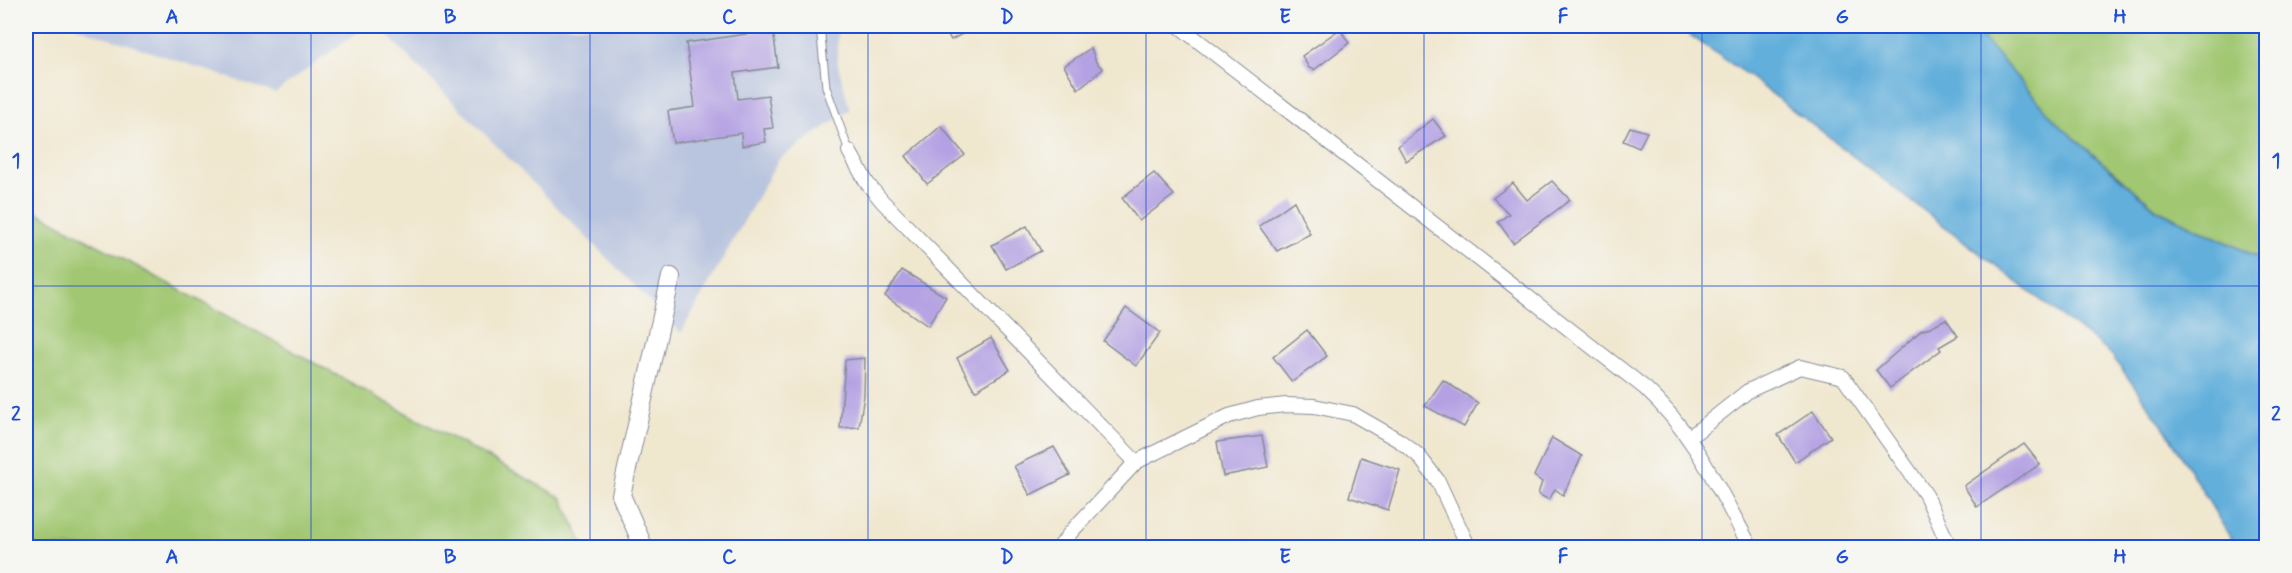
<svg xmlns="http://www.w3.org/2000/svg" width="2292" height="573" font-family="Mynerve,sans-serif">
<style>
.industrial{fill:#b9c4de}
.green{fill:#a1c772;stroke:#5e7b68;stroke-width:1.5}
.water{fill:#62afdb;stroke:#3e6f9c;stroke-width:1.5}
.building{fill:#b4a1e3}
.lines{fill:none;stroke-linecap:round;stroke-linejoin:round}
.service-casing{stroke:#868b96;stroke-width:9}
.minor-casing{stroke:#868b96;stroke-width:16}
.tertiary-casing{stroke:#868b96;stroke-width:20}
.service{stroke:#fff;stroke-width:7}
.minor{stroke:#fff;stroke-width:14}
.tertiary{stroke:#fff;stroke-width:18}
.grid{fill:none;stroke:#1d4ed8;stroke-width:1.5;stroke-opacity:0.55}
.neatline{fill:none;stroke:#1d4ed8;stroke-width:2}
.grid-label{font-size:20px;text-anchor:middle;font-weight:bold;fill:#1d4ed8}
</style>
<rect width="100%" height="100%" fill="#f6f6f2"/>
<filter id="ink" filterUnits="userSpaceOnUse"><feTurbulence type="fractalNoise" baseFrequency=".0167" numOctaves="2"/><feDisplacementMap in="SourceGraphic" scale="12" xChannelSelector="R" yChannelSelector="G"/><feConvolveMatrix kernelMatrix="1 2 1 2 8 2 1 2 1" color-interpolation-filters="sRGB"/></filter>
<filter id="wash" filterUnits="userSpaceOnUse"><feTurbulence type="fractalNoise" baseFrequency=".008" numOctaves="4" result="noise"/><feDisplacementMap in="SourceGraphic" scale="24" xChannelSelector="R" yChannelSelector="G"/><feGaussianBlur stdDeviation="1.35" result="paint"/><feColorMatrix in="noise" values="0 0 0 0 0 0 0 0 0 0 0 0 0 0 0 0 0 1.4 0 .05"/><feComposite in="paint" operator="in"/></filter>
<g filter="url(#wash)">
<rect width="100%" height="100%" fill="#f0e7cf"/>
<g class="industrial">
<polygon points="73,26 366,26 275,93"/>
<polygon points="378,26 837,26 838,65 850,110 779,159 681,333"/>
</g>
<g class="green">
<polygon points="1972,26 2266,26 2266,261 2157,209 2058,124"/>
<polygon points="26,206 562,498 584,547 26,547"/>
</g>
<polygon class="water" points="1677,26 1972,26 2058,124 2156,209 2266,261 2266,547 2236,547 2167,432 2111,354 1750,77"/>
<g id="blocks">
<g class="building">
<polygon points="943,26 977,26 951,40"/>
<polygon points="1340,29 1349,43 1314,70 1309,68 1302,56"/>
<polygon points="773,30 778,67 735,73 738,99 768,95 773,128 764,129 766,142 742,146 741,133 673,143 668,111 695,107 686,43"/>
<polygon points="1091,48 1096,62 1103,69 1078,89 1064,66"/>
<polygon points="1433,119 1446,136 1406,161 1398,146"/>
<polygon points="941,126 965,155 927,184 906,156"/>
<polygon points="1630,127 1647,132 1639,148 1623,141"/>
<polygon points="1154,173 1174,195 1139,221 1122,198"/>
<polygon points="1552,181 1570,200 1513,243 1498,222 1509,214 1493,198 1513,183 1527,200"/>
<polygon points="1294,201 1310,234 1277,251 1259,226"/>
<polygon points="1027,226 1041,251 1006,269 992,245"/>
<polygon points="902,270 946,297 928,326 885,296"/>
<polygon points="1126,308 1160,333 1136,366 1103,341"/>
<polygon points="1946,319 1958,336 1939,347 1941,350 1890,388 1876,370 1923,329 1924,330"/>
<polygon points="1307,330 1327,356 1292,382 1273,357"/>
<polygon points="991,338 1010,370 975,391 957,358"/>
<polygon points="865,358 864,395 859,427 840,428 845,360"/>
<polygon points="1443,380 1478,403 1464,427 1425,406"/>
<polygon points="1813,411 1831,437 1795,462 1778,435"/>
<polygon points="1262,436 1268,467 1223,476 1217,442"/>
<polygon points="1552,438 1582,456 1563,495 1555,489 1549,500 1538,494 1542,482 1534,476"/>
<polygon points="2024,444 2040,464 1977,507 1964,486"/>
<polygon points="1054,447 1070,475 1030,495 1014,466"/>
<polygon points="1361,457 1400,470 1388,510 1349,497"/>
</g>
</g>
</g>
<g filter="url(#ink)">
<use href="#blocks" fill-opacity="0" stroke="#868b96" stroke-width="1.5"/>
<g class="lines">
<g class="service-casing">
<polyline id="service" points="820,26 826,87 849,151"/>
</g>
<g class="minor-casing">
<g id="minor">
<path d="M1179,26L1645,388C1694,433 1719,490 1751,548"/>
<polyline points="849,151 867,183 882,201 1136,462"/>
<polyline points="1690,437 1748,391 1800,367 1843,377 1926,495 1950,548"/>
<polyline points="1059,548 1071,532 1136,462 1229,416 1258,408 1286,405 1314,406 1353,414 1400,441 1418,455 1438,481 1469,548"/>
</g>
</g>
<g class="tertiary-casing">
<polyline id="tertiary" points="644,548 621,495 671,277"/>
</g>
<use href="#service" class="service"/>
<use href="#minor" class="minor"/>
<use href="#tertiary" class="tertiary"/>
</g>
</g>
<path class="grid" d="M311,26V548M590,26V548M868,26V548M1146,26V548M1424,26V548M1702,26V548M1981,26V548M26,286H2266"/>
<rect width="2292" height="573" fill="none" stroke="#f6f6f2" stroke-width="66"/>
<rect x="33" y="33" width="2226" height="507" class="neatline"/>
<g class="grid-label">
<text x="172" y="23">A</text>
<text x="450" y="23">B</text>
<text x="729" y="23">C</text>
<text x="1007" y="23">D</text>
<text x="1285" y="23">E</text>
<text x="1563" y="23">F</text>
<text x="1842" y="23">G</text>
<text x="2120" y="23">H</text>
<text x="16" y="167">1</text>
<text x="2276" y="167">1</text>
<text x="16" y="420">2</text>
<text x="2276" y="420">2</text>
<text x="172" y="563">A</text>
<text x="450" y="563">B</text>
<text x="729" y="563">C</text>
<text x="1007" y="563">D</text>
<text x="1285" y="563">E</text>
<text x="1563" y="563">F</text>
<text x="1842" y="563">G</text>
<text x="2120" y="563">H</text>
</g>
</svg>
